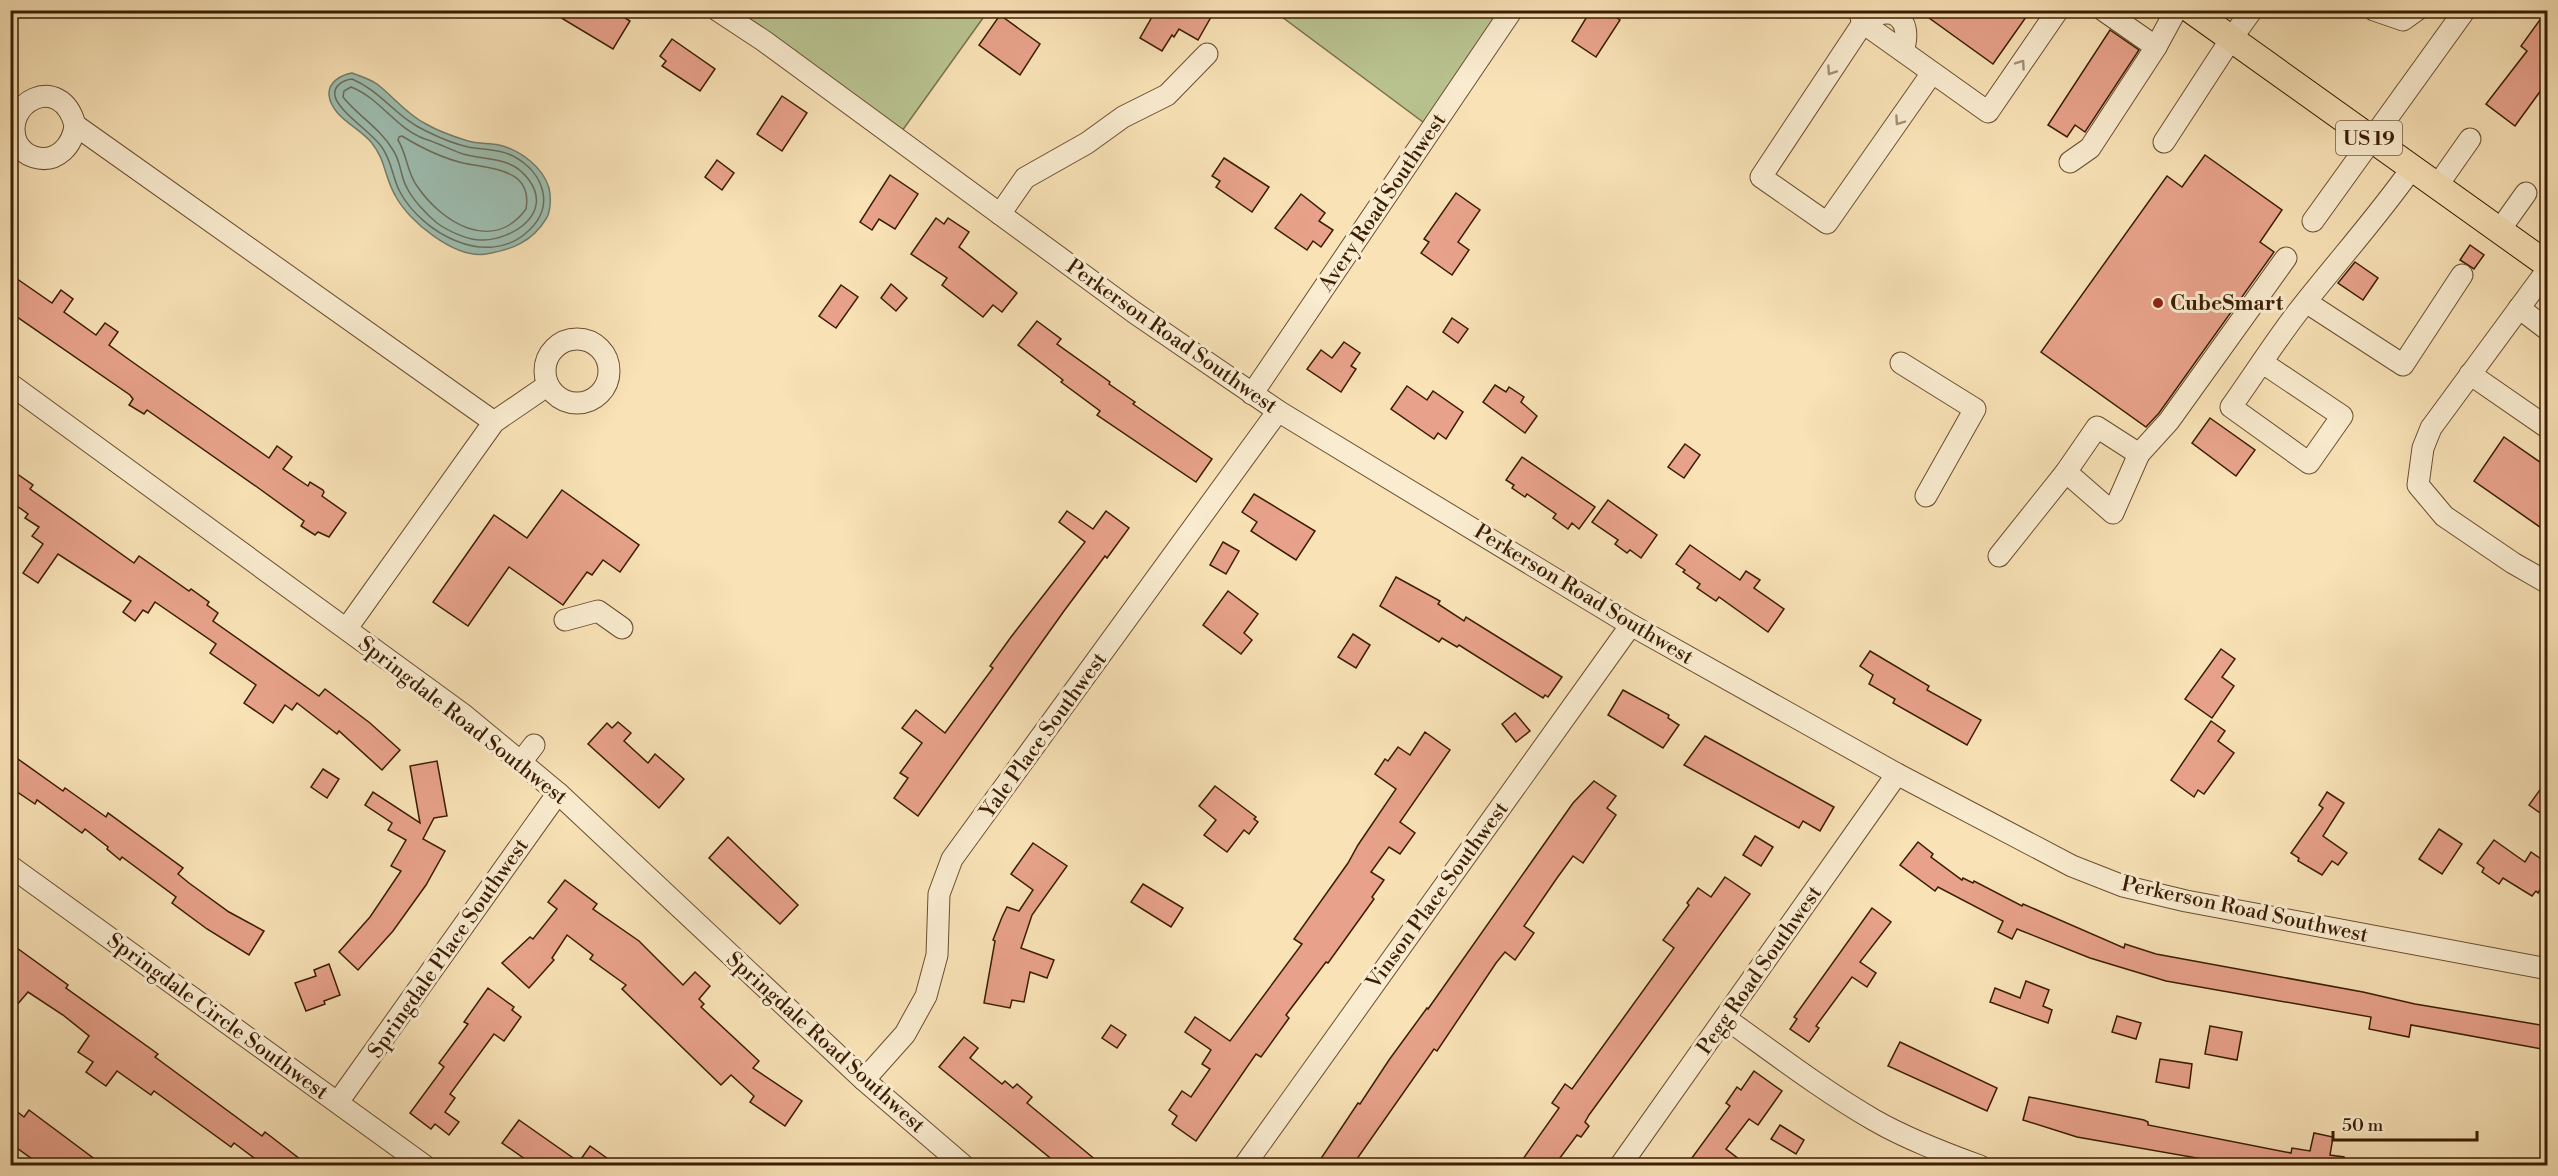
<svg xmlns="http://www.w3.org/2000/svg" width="2558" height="1176" font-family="'Libre Bodoni',serif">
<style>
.green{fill:#b9c491;stroke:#7a704a;stroke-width:1.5}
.water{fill:#9dbdb0;stroke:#757d6b;stroke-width:1.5}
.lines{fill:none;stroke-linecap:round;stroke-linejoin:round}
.shore{stroke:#6c6d5a;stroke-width:1.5}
.building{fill:#e8a28b;stroke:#3a1d03;stroke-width:1.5}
.minor-casing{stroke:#6a4e30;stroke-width:23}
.major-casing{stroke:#3a1d03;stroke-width:28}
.minor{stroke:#faecd0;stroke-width:21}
.major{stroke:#f8e2b6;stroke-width:26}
.oneway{stroke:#a48f74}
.poi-dot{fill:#8f2418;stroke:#faecd0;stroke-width:2}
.labels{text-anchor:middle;stroke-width:6;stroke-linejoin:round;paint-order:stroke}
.shield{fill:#faecd0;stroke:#745b40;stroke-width:1.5}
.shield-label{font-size:20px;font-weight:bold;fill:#3a1d03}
.street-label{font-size:21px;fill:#3a1d03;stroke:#faecd0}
.poi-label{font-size:21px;font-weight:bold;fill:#3a1d03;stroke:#faecd0;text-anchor:start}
</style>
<rect width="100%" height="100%" fill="#f8e2b6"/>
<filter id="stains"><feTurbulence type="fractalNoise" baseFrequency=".00333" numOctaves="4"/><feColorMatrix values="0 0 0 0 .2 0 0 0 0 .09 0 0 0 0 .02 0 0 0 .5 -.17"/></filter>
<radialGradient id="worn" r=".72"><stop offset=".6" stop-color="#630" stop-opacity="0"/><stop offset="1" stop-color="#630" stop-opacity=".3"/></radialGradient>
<g class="green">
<polygon points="711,11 988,11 902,131"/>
<polygon points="1274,11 1514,11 1431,128"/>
</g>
<path class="water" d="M352,73C360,76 370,79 377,84C394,97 406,114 426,124C438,131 455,137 468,141C478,144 489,143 499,145C520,150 543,167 549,188C551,197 551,211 546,219C532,242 511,250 486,254C455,259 408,221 395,195C384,176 386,160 371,142C358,127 331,116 329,95C328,82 341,75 352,73Z"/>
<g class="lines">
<g class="shore">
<path d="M352,79C381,91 397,118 426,131C438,137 455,144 468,147C483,150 500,149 513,156C545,173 556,208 526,233C486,268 422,233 400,192C392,177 392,160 381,146C371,132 338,111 335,96C333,86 343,80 352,79Z"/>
<path d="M351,87C380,98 395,128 425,139C438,143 451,150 463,154C488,161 512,156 529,180C553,213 514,239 483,240C469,241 448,231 437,223C427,215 413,200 407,188C400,176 401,161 393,150C380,128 358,116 343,97L344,91Z"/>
<path d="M402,136C420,147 442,158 463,163C490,169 533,168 526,209C493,254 442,223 417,186C407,173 407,154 398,140L399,137Z"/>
</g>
</g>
<g class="building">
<polygon points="548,10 613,10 630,21 613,49"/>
<polygon points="1156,10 1215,10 1198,40 1179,29 1174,37 1172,35 1162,51 1140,38"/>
<polygon points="1591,10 1605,10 1620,20 1596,57 1572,41"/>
<polygon points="1918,10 2031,10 1993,64"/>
<polygon points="2547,10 2547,82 2515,126 2486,104 2527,51 2521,46"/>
<polygon points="1000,15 1040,44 1020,75 979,45"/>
<polygon points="2110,30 2139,50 2085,132 2075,125 2067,137 2048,125"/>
<polygon points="672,39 715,69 700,91 662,66 666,61 660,56"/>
<polygon points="782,96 807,113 782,151 757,134"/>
<polygon points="2205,155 2282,210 2260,242 2274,252 2159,413 2146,427 2041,352 2167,176 2182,187"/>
<polygon points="1224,158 1269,187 1252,212 1216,187 1220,181 1212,176"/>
<polygon points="717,160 734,173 722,190 705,177"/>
<polygon points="890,175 918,194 895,229 879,219 872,230 860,222"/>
<polygon points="1456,193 1480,210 1458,242 1469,250 1452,275 1421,253 1429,242 1424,239"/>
<polygon points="1301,194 1325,213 1319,221 1333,230 1321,247 1313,241 1307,250 1275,228"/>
<polygon points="936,218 944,224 948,218 969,232 959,247 1017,293 1002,312 993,305 983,317 942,285 947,278 911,254"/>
<polygon points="2470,245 2484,255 2474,269 2460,260"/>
<polygon points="2355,262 2378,278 2363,300 2338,283"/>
<polygon points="10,274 52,303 61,290 73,299 64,312 96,335 105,323 118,332 109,345 131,361 269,458 277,446 292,457 283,469 308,486 310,482 323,490 324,492 322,496 346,513 329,537 318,532 315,535 301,526 304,521 257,487 147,410 144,414 129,405 133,399 130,395 10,312"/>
<polygon points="891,284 907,298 896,311 881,298"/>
<polygon points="841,285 858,297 836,328 819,316"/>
<polygon points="1452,318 1468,329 1458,343 1443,332"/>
<polygon points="1037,321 1061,339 1057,344 1110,382 1109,384 1135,402 1133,404 1212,459 1196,482 1097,415 1100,411 1061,382 1063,380 1018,345"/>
<polygon points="1344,342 1360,353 1351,366 1356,369 1341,392 1307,369 1321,350 1332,358"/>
<polygon points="1495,385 1506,392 1509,387 1524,397 1521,402 1537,416 1525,433 1483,402"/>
<polygon points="1407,386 1427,400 1433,391 1463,412 1446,439 1438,433 1434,439 1391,409"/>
<polygon points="2210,418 2255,450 2236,476 2192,443"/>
<polygon points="2504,437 2547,467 2547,532 2474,481"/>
<polygon points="1685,444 1700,455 1684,478 1668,467"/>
<polygon points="1522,457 1595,507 1579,529 1572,523 1568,529 1553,518 1556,514 1527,494 1525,497 1512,488 1514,485 1506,480"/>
<polygon points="10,469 33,485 30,489 134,563 139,556 189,591 191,589 209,602 207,605 218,613 213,621 319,696 325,689 370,723 400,750 382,770 339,731 337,734 297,703 292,710 285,705 273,723 244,703 256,685 210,653 216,644 155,602 148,613 143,610 135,621 123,612 131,601 58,554 38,583 23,573 43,544 32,536 39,527 25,518 28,514 10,501"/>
<polygon points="562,490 639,545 620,572 603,560 592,575 587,572 563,605 509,567 468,626 433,602 494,515 527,538"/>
<polygon points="1254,494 1315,531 1296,560 1251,531 1257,522 1242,512"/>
<polygon points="1608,500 1657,535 1641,558 1630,550 1627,553 1615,544 1618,540 1592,522"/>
<polygon points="1067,511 1093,529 1106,511 1129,528 1107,558 1105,556 1064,611 918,816 894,798 908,778 900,773 922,743 902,728 916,710 945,733 993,668 990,666 1011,637 1085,542 1059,522"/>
<polygon points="1223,542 1239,551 1226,574 1210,565"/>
<polygon points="1690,545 1740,580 1746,571 1760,580 1754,588 1784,609 1768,632 1719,597 1716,601 1697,588 1700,584 1683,572 1685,570 1676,564"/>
<polygon points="1396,577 1440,601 1438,604 1464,621 1466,617 1562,677 1548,697 1545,695 1543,698 1459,645 1457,647 1442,638 1439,642 1380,606"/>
<polygon points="1228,591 1258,614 1244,633 1252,640 1241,654 1203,625"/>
<polygon points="1353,634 1370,645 1356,668 1338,657"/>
<polygon points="2221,649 2235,659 2222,677 2234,686 2212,718 2185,699"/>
<polygon points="1870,651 1929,686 1927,690 1981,720 1967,745 1893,703 1895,699 1869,684 1873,675 1860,666"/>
<polygon points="1623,690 1669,715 1668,718 1679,725 1663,748 1608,715"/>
<polygon points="1515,713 1530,731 1516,742 1502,724"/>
<polygon points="2211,721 2225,731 2218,741 2234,753 2204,794 2198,790 2194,797 2171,780"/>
<polygon points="618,722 631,733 624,741 648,763 655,754 684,779 659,808 588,744 607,723 612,728"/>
<polygon points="1425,732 1450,750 1400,822 1415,833 1400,854 1389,847 1371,872 1384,880 1372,897 1374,899 1328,963 1326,962 1286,1015 1289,1018 1261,1057 1256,1054 1196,1141 1172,1124 1177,1116 1169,1110 1182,1091 1191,1097 1210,1069 1202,1064 1211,1050 1185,1032 1195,1017 1230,1041 1302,944 1294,939 1348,863 1358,845 1396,789 1375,774 1385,759 1388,761 1398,747 1410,755"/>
<polygon points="1705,736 1834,807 1820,831 1803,821 1799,828 1684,765"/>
<polygon points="18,759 63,791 65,788 106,817 108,813 183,868 178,874 189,883 229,912 264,931 249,955 207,929 172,903 176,897 122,857 120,860 107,849 108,847 85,829 82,833 37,800 35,804 10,787 10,770"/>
<polygon points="437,761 447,816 434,818 423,839 445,851 426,885 393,931 358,970 339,952 370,917 401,871 391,866 406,840 388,830 392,823 365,805 373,792 420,823 410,766"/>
<polygon points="323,769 339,779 327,798 311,787"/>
<polygon points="2547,780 2547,818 2529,805"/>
<polygon points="1594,781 1616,796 1607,808 1616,815 1583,863 1573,856 1557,878 1524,926 1534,933 1515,960 1505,952 1496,963 1437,1051 1434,1049 1352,1166 1316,1166 1358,1103 1360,1104 1389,1060 1427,1008 1428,1009 1573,803"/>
<polygon points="1215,786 1256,817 1254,819 1258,822 1249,834 1244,830 1227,852 1204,835 1216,820 1199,806"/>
<polygon points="2327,792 2344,803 2323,836 2347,853 2338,865 2332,861 2322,875 2298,861 2299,858 2291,853 2323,808 2319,805"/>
<polygon points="2439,829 2462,844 2442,874 2419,859"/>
<polygon points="1755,836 1773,847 1761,866 1743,855"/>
<polygon points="728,837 798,905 780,924 709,858"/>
<polygon points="2494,840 2525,862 2531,852 2547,863 2547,878 2538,893 2536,891 2532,896 2503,878 2499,884 2482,872 2484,868 2477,863"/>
<polygon points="1918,842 1933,854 1931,857 1962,880 1963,878 1973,883 1974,881 2022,906 2023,904 2124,948 2125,944 2156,954 2363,992 2415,1004 2547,1026 2547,1050 2411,1025 2409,1037 2369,1029 2371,1017 2166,981 2090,958 2017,929 2012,939 1998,932 2003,921 1938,887 1935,891 1900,865"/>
<polygon points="1033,843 1067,866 1032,915 1021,948 1054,960 1047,978 1030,972 1024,1002 1012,1000 1010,1008 984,1003 995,941 993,940 1002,917 1007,907 1019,911 1033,890 1011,874"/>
<polygon points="1725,877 1750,894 1589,1115 1585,1122 1589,1126 1581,1137 1577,1135 1554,1166 1518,1166 1559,1108 1552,1103 1565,1084 1572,1089 1674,948 1663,940 1689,905 1687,903 1698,888 1711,897"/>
<polygon points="565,880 597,904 593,909 639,941 683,985 695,972 710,986 699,999 704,1004 701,1007 759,1061 753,1068 802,1101 785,1126 750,1102 754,1096 731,1075 721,1085 622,989 626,985 590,959 593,955 567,935 552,958 554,960 529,988 502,963 530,937 533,939 557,909 548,902"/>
<polygon points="1143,884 1183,908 1171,927 1131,902"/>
<polygon points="1872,908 1891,922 1860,962 1876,973 1867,987 1852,977 1816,1026 1819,1028 1809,1042 1790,1029 1797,1019 1794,1017"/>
<polygon points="10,943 68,985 66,988 158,1054 155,1057 262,1136 265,1132 309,1166 265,1166 234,1143 231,1147 154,1091 151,1095 117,1071 106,1086 86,1072 93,1062 78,1052 89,1036 63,1015 28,992 10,1013"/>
<polygon points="329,964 340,995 324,1001 325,1004 306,1011 295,983 316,976 314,970"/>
<polygon points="2026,981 2049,990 2043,1006 2052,1010 2048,1023 1990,1002 1995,988 2020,998"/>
<polygon points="488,988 514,1007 512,1010 521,1017 504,1041 494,1034 450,1094 455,1098 445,1112 459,1122 449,1135 435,1124 431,1129 410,1113 444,1067 439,1063 468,1024 464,1022"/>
<polygon points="2117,1016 2141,1023 2136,1039 2112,1032"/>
<polygon points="1111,1025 1126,1035 1117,1048 1102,1038"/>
<polygon points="2210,1026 2242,1032 2237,1060 2205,1054"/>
<polygon points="964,1037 978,1048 970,1058 1002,1084 1005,1081 1013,1088 1017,1084 1032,1097 1027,1103 1103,1166 1060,1166 939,1067"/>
<polygon points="1900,1042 1997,1088 1987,1111 1888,1066"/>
<polygon points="2160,1059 2192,1064 2189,1088 2156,1082"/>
<polygon points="1754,1071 1782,1091 1758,1125 1749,1119 1726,1149 1748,1166 1686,1166 1730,1106 1726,1103 1737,1087 1741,1090"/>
<polygon points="2029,1097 2144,1120 2148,1122 2148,1125 2291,1153 2292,1148 2310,1151 2314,1133 2333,1137 2330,1155 2344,1157 2344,1166 2202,1166 2203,1159 2077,1137 2023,1120"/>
<polygon points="10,1106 24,1117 29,1110 104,1166 42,1166 10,1143"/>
<polygon points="519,1120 579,1162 590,1146 618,1166 535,1166 502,1143"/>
<polygon points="1780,1125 1804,1140 1796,1154 1771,1139"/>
</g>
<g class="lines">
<g class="minor-casing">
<g id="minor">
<polyline points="717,10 764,41 1135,313 1278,411 1631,625 1897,774 2072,866 2123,886 2186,901 2548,969"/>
<polyline points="2103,10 2156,47"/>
<polyline points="2374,10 2403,20 2417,10"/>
<polyline points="1859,11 1863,23 1988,112 2058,10"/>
<path d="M1903,51C1914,18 1891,1 1863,23L1761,177L1827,223L1932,73"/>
<path d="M75,125C73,145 57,164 34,157C27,155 21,150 17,143C0,103 61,71 75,125L494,422"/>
<polyline points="2164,142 2231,39 2252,10"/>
<polyline points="2070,162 2090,148 2156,47 2176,10"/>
<polyline points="2437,186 2470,139"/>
<polyline points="1000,214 1025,178 1087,143 1123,117 1167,95 1207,54"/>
<polyline points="2313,221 2465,10"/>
<polyline points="2499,231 2526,193"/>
<polyline points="2548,269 2431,428 2423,448 2418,485 2444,516 2513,563 2548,583"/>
<polyline points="2306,302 2403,365 2462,275"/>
<polyline points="2519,308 2548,330"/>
<circle cx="577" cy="371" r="32"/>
<polyline points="1901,363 1975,409 1926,496"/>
<path d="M2263,363L2342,416L2309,463L2231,407C2253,376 2274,343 2297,313C2335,264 2376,219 2412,168"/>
<polyline points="2470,374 2548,428"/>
<polyline points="10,384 464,715 558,793 864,1080 964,1166"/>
<polyline points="1252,394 1512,10"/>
<polyline points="2066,472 2113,513 2139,454 2169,421 2286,258"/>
<polyline points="1999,556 2066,472 2097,427 2139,454"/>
<polyline points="565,620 598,611 622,628"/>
<polyline points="347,628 494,422 548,385"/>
<polyline points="521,762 534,745"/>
<polyline points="10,866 425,1166"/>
<path d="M1725,1018C1774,1053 1822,1090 1874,1120C1907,1139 1944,1153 1980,1166"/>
<polyline points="864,1080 905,1034 926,996 937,955 939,894 952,859 1278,411"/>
<polyline points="338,1102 558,793"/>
<polyline points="1244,1166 1631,625"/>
<polyline points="1620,1166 1897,774"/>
</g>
</g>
<g class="major-casing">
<polyline id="major" points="2191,10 2548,265"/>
</g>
<use href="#minor" class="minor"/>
<use href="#major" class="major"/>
</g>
<defs><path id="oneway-chevron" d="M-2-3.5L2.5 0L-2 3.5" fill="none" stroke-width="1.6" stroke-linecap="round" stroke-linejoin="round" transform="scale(1.5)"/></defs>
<g class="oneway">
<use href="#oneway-chevron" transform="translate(2021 64) rotate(-55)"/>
<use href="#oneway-chevron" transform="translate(1831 71) rotate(124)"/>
<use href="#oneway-chevron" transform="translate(1899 121) rotate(125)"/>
</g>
<circle class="poi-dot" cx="2158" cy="303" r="6"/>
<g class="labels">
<rect class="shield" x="2336" y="121" width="66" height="34" rx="4.5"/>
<g class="shield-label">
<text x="2369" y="145">US 19</text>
</g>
<g class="street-label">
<text transform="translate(1382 202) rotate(-56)" y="7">Avery Road Southwest</text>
<text transform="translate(1172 336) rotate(35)" y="7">Perkerson Road Southwest</text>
<text transform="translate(1584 594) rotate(31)" y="7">Perkerson Road Southwest</text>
<text transform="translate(463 720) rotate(38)" y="7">Springdale Road Southwest</text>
<text transform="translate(1043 735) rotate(-54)" y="7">Yale Place Southwest</text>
<text transform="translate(1437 895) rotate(-54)" y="7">Vinson Place Southwest</text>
<text transform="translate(2245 909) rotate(12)" y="7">Perkerson Road Southwest</text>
<text transform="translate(448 948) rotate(-55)" y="7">Springdale Place Southwest</text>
<text transform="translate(1759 970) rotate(-55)" y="7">Pegg Road Southwest</text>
<text transform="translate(218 1016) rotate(36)" y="7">Springdale Circle Southwest</text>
<text transform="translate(826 1042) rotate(42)" y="7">Springdale Road Southwest</text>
</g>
<g class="poi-label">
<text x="2170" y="310">CubeSmart</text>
</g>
</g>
<rect width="2558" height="1176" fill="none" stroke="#f8e2b6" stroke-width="36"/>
<rect x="12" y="12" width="2534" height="1152" fill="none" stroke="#3a1d03" stroke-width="3"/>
<rect x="18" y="18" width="2522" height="1140" fill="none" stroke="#3a1d03" stroke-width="1.5"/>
<path d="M2333 1131v9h144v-9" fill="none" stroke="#3a1d03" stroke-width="3"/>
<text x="2342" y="1131" font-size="18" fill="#3a1d03" stroke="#faecd0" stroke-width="4.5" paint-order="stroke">50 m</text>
<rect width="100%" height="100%" filter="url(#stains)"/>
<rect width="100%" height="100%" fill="url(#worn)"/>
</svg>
